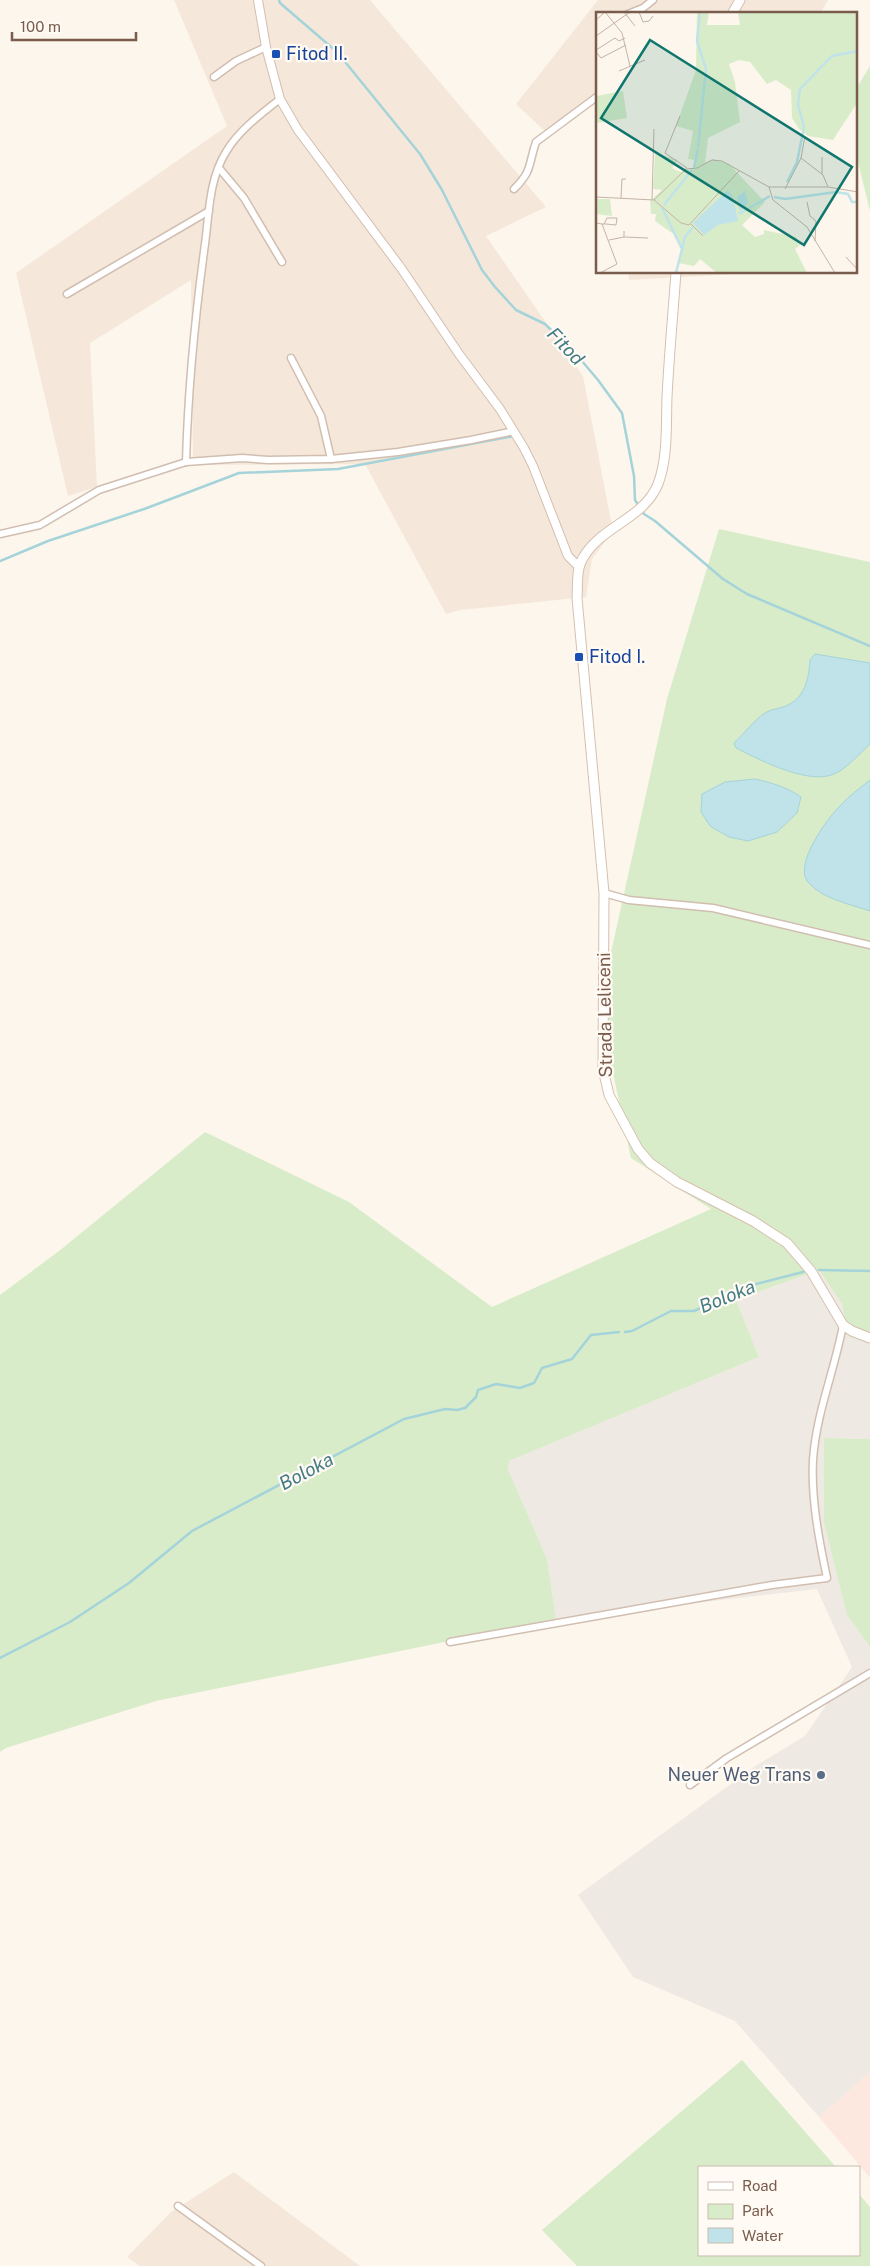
<svg xmlns="http://www.w3.org/2000/svg" width="870" height="2266" font-family="'Public Sans',sans-serif">
<style>
.residential{fill:#f5e8da}
.commercial{fill:#fde8e0}
.industrial{fill:#efe9e4}
.green{fill:#d8ecc9}
.water{fill:#bfe3e8;stroke:#a5d3da}
.lines{fill:none;stroke-linecap:round;stroke-linejoin:round}
.stream{stroke:#a5d3da;stroke-width:2.5}
.minor-casing{stroke:#d1beb0;stroke-width:9}
.tertiary-casing{stroke:#d1beb0;stroke-width:10}
.secondary-casing{stroke:#d6c0b0;stroke-width:11}
.minor{stroke:#fff;stroke-width:6}
.tertiary{stroke:#fff;stroke-width:8}
.secondary{stroke:#fff;stroke-width:9}
.transit-dot{fill:#1a4fb4;stroke:#fffaf3;stroke-width:2}
.service-dot{fill:#5c6f8a;stroke:#fffaf3;stroke-width:2}
.labels{text-anchor:middle;stroke-width:4.5;stroke-linejoin:round;paint-order:stroke}
.transit-label{font-size:18px;fill:#164399;stroke:#fffaf3;text-anchor:start}
.street-label{font-size:18px;fill:#7a5c4d;stroke:#fffaf3}
.service-label{font-size:18px;fill:#4e5e75;stroke:#fffaf3;text-anchor:end}
.water-label{font-size:19px;font-style:italic;fill:#437c86;stroke:#fffaf3}
.inset-river{fill:none;stroke:#bfe3e8;stroke-width:2.5}
.inset-road{fill:none;stroke:#c5b3a7;stroke-width:1}
.view{fill:#0f766e;fill-opacity:0.15;stroke:#0f766e;stroke-width:2.5}
.inset-edge{fill:none;stroke:#7a5c4d;stroke-width:2.5}
</style>
<rect width="100%" height="100%" fill="#fdf6ec"/>
<g class="residential">
<polygon points="174,0 370,0 546,207 486,236 583,376 613,531 592,559 586,597 461,610 446,614 365,464 193,465 191,280 90,343 97,487 68,496 16,273 227,126"/>
<polygon points="598,0 828,0 820,14 598,14 597,98 550,136 516,104"/>
<polygon points="628,273 739,273 738,274 629,280"/>
<polygon points="234,2172 360,2266 140,2266 127,2257 171,2212"/>
</g>
<polygon class="commercial" points="870,2072 870,2178 819,2117"/>
<polygon class="industrial" points="819,1270 842,1304 849,1336 870,1344 870,1439 825,1438 847,1615 870,1647 870,2072 819,2117 735,2021 633,1977 578,1895 757,1765 805,1736 852,1667 817,1589 556,1619 547,1559 508,1469 509,1461 759,1357 736,1300"/>
<g class="green">
<polygon points="870,66 870,211 856,154 856,89"/>
<polygon points="719,529 870,562 870,1344 848,1336 842,1304 819,1270 736,1300 759,1357 509,1461 508,1469 547,1559 556,1619 156,1701 6,1748 0,1752 0,1295 59,1251 205,1132 349,1202 492,1307 711,1209 631,1158 599,1007 667,699"/>
<polygon points="824,1438 870,1439 870,1647 847,1615 824,1522"/>
<polygon points="742,2060 836,2167 699,2167 699,2255 859,2255 859,2194 870,2207 870,2266 577,2266 542,2230"/>
</g>
<g class="water">
<path d="M815,654L870,663V744C860,753 850,765 838,772C813,788 760,760 736,748L734,743C744,734 753,721 765,713C773,708 782,709 790,704C806,695 809,676 810,660Z"/>
<path d="M755,779C772,783 787,787 801,797L797,813L777,832L748,841L729,837L710,826L701,812L702,794L725,782Z"/>
<path d="M870,780V911C850,904 822,899 808,882C793,865 828,817 841,805C849,796 860,788 870,780Z"/>
</g>
<g class="lines">
<g class="stream">
<polyline points="279,0 280,3 337,52 420,154 442,190 482,270 495,287 516,310 545,324 576,354 598,380 622,413 634,476 635,500 644,514 655,521 723,579 747,594 870,646"/>
<polyline points="0,561 48,541 147,508 239,473 338,469 514,436"/>
<polyline points="819,1270 870,1271"/>
<polyline points="625,1332 632,1331 671,1311 694,1311 756,1284 803,1272"/>
<polyline points="0,1658 70,1622 129,1583 192,1531 404,1419 445,1409 457,1410 465,1408 476,1397 478,1390 496,1384 520,1388 534,1383 542,1368 572,1359 591,1335 619,1332"/>
</g>
<g class="minor-casing">
<g id="minor">
<polyline points="628,14 643,8 653,0"/>
<polyline points="214,77 236,61 266,47"/>
<polyline points="219,168 244,198 282,262"/>
<path d="M514,189C533,170 528,165 536,142L598,96"/>
<polyline points="67,294 209,211"/>
<polyline points="291,358 321,416 331,459"/>
<path d="M186,462C188,389 195,317 205,244C209,214 209,179 226,152C238,131 261,114 280,99"/>
<polyline points="0,534 40,525 99,490 186,462 242,458 268,460 331,459 398,452 471,440 514,431"/>
<polyline points="604,893 629,900 713,908 870,945"/>
<path d="M450,1642L772,1585L827,1578C819,1540 811,1499 813,1460C816,1414 835,1369 843,1325"/>
<polyline points="690,1785 727,1758 870,1673"/>
<polyline points="178,2206 261,2266"/>
</g>
</g>
<g class="tertiary-casing">
<polyline id="tertiary" points="258,0 266,47 280,99 298,130 401,268 459,354 500,409 524,448 533,466 568,556 579,567"/>
</g>
<g class="secondary-casing">
<g id="secondary">
<polyline points="732,14 740,0"/>
<path d="M676,272C673,314 669,356 667,397C666,425 668,458 658,484C644,519 601,526 583,558C576,569 578,585 577,598L604,893L603,1069L609,1095L638,1149L650,1163L677,1182L753,1221L787,1243L811,1271L843,1325L852,1331L870,1338"/>
</g>
</g>
<use href="#minor" class="minor"/>
<use href="#tertiary" class="tertiary"/>
<use href="#secondary" class="secondary"/>
</g>
<g class="transit-dot">
<rect x="271" y="49" width="10" height="10" rx="2.5"/>
<rect x="574" y="652" width="10" height="10" rx="2.5"/>
</g>
<circle class="service-dot" cx="821" cy="1775" r="5"/>
<g class="labels">
<g class="transit-label">
<text x="286" y="60">Fitod II.</text>
<text x="589" y="663">Fitod I.</text>
</g>
<g class="street-label">
<text transform="translate(605 1015) rotate(-91)" y="6">Strada Leliceni</text>
</g>
<g class="service-label">
<text x="811" y="1781">Neuer Weg Trans</text>
</g>
<g class="water-label">
<text transform="translate(566 346) rotate(46)" y="7">Fitod</text>
<text transform="translate(727 1296) rotate(-22)" y="7">Boloka</text>
<text transform="translate(306 1471) rotate(-28)" y="7">Boloka</text>
</g>
</g>
<g transform="translate(596 12)">
<rect width="261" height="261" fill="#fdf6ec"/>
<path d="M101,0H113L111,13H144L142,0H261V91L237,128L212,124L203,117L196,106L195,78L180,68L171,72L154,50L143,48L133,52L139,70L144,110L112,126L109,151L117,147L133,152L169,190L146,213L159,225L168,222V218L200,225L204,233L199,237L211,261H121L104,247L98,254L82,251L86,238L79,223L59,209L60,202H55L54,189L66,178L57,177L59,141L82,148L76,156L84,160L97,157L99,148L92,147L97,119L80,114L100,58ZM27,79L31,106L0,111V84ZM0,187H14L16,204L0,202Z" fill="#d8ecc9"/>
<path d="M132,178L137,185L142,209L122,213L108,223L97,211ZM149,179L152,191L144,200L141,185Z" fill="#bfe3e8"/>
<path class="inset-river" d="M102,136L110,57L101,29L104,0M98,155L102,137M191,170L201,150L208,115L202,93L204,77L236,44L262,39M178,185L189,187L240,180L252,182L256,190H262M68,193L96,158M66,196L86,237M143,202L174,184M80,261L89,225L97,215"/>
<path class="inset-road" d="M28,0L39,14M43,0L47,10L53,9L57,4M0,8L9,0L26,21L34,54M0,24L34,0M0,38L19,26L23,29L29,26M0,40L5,46L30,33M23,59L49,48M84,104L69,141L91,156M205,146L227,163L232,175M226,162V145M173,175H232L262,180M189,177L205,146L209,124M0,185L58,188L90,157L101,156L116,148L126,149L173,175L177,188L211,215L239,261M25,186L26,167H30M56,188L58,117M58,188L85,211L93,213L143,159M211,190L214,204L220,209L219,229M0,211L6,212H10L20,213L21,206H11L8,212M95,212L107,224M28,225L52,226M13,228L28,225V219M250,245L262,258M4,261L21,252L6,212"/>
<path class="view" d="M54,28L256,155L208,233L5,106Z"/>
<rect width="261" height="261" class="inset-edge"/>
</g>
<rect x="698" y="2166" width="162" height="90" fill="#fffaf3" stroke="#cabbb1"/>
<rect x="708" y="2182" width="25" height="8" fill="#ffffff" stroke="#cabbb1"/>
<text x="742" y="2191" font-size="15" fill="#7a5c4d">Road</text>
<rect x="708" y="2204" width="25" height="15" fill="#d8ecc9" stroke="#cabbb1"/>
<text x="742" y="2216" font-size="15" fill="#7a5c4d">Park</text>
<rect x="708" y="2228" width="25" height="15" fill="#bfe3e8" stroke="#cabbb1"/>
<text x="742" y="2241" font-size="15" fill="#7a5c4d">Water</text>
<path d="M12 32v8h124v-8" fill="none" stroke="#7a5c4d" stroke-width="2.5"/>
<text x="20" y="32" font-size="15" fill="#7a5c4d" stroke="#fffaf3" stroke-width="4" paint-order="stroke">100 m</text>
</svg>
